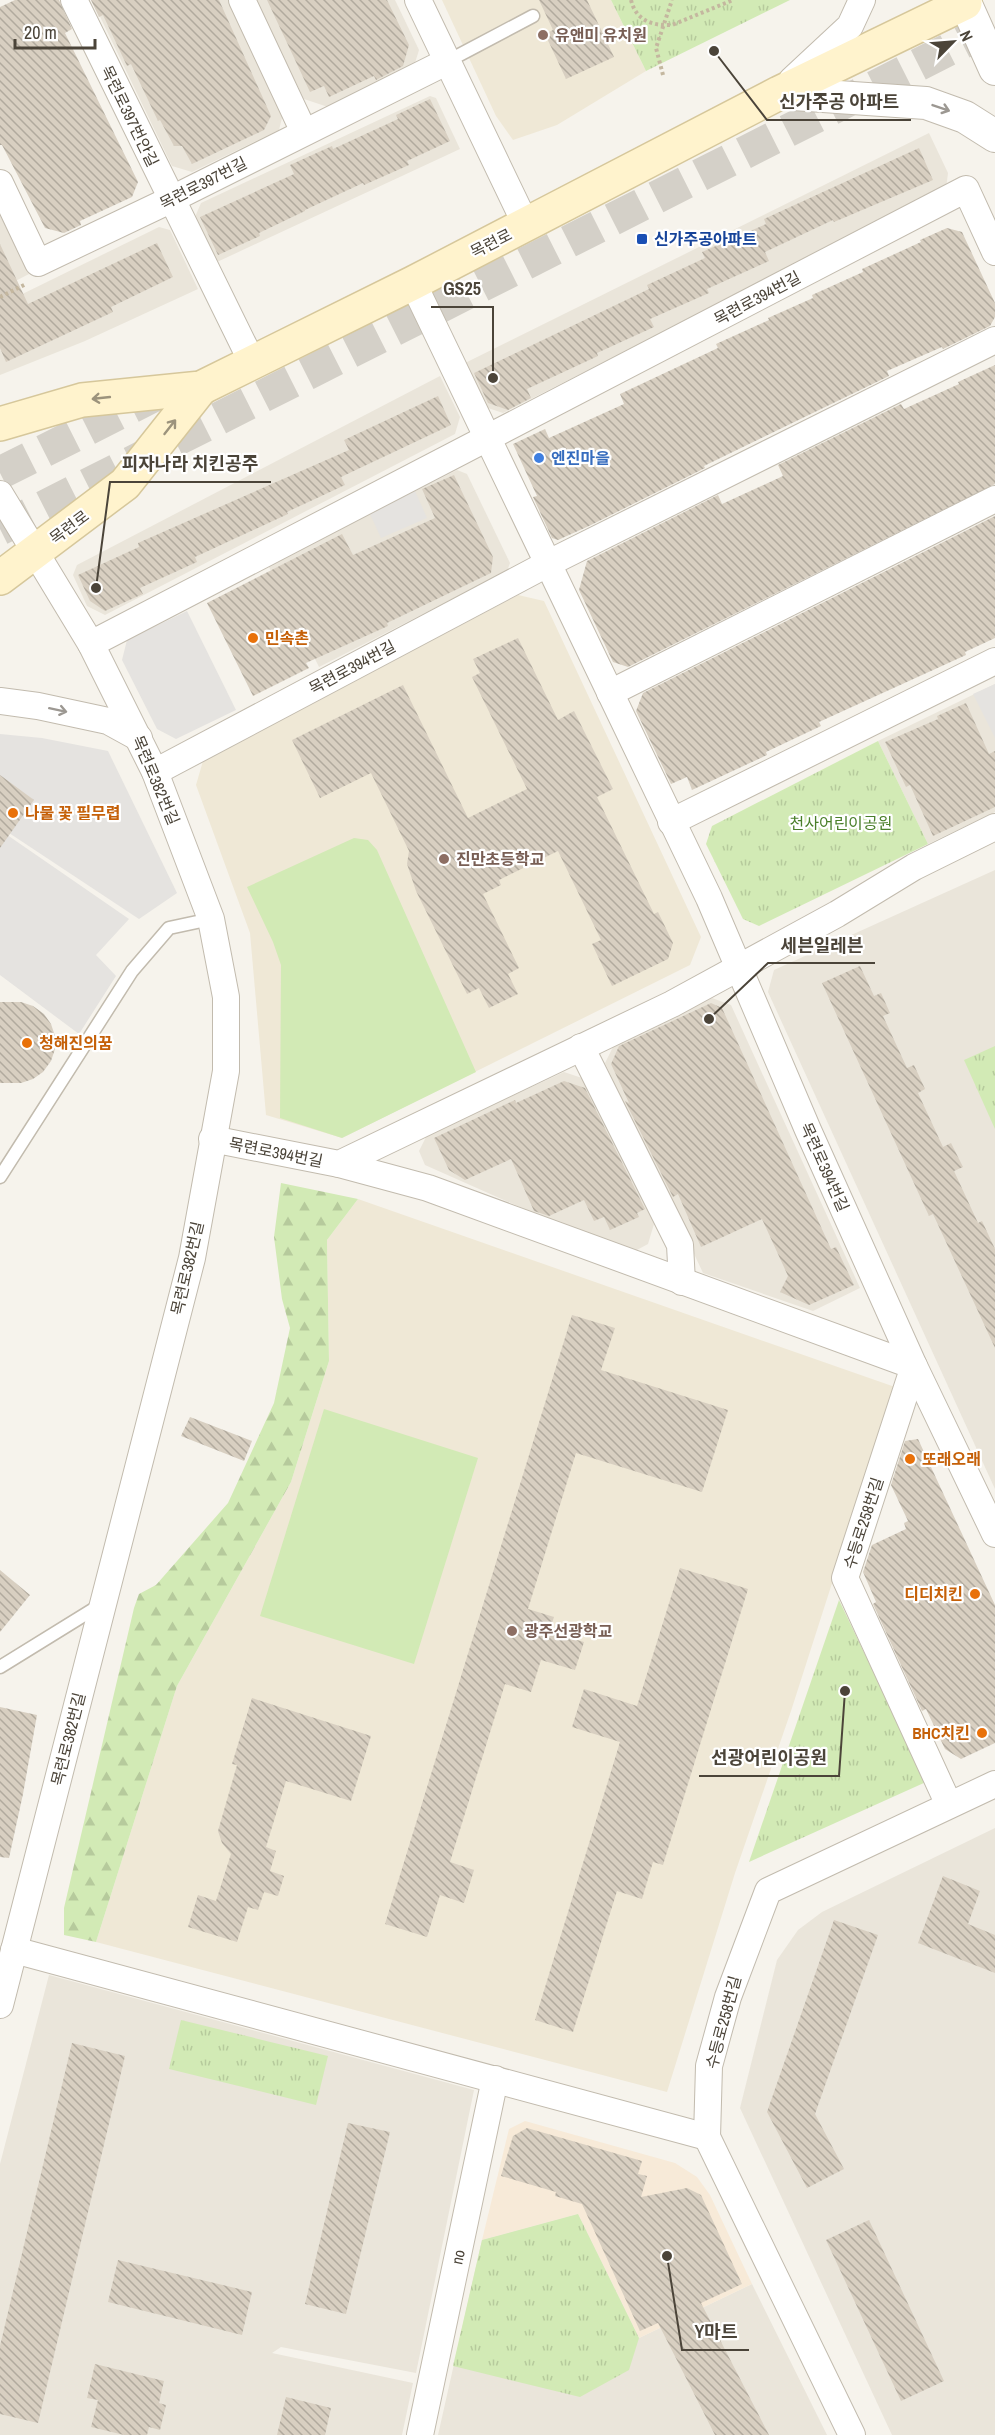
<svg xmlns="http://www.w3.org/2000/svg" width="995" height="2435" font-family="'Archivo Narrow','Noto Sans KR',sans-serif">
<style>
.residential{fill:#eae5da}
.commercial{fill:#f7ead8}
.education{fill:#efe8d6}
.grass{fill:#d2eab5}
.forest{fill:url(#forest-firs)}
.park{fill:url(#park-tufts)}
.parking{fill:#e5e3e0}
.building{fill:url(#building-back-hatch)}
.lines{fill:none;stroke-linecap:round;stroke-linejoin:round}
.trunk-tunnel{stroke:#d4d0c8;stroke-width:33;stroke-dasharray:33 16;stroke-linecap:butt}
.service-casing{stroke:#c2bbae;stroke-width:15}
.minor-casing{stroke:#c2bbae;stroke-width:28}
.tertiary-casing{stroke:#c2bbae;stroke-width:34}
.secondary-casing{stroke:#d6c79b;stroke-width:36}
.path{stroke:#c4b79f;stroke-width:4;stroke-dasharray:3 3;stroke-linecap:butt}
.service{stroke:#fff;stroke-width:12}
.minor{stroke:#fff;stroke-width:26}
.tertiary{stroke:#fff;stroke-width:32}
.secondary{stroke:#fff3cd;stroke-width:33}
.oneway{stroke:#9c9892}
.oneway2{stroke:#9c937c}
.education-dot{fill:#8d6e63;stroke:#fff;stroke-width:2}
.transit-dot{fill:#1a4fb4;stroke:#fff;stroke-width:2}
.shop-dot{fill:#3f7fe0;stroke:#fff;stroke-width:2}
.food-dot{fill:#e8710a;stroke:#fff;stroke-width:2}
.labels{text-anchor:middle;stroke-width:4.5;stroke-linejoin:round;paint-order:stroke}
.education-label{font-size:16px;font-weight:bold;fill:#785e54;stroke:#fff;text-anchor:start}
.street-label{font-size:16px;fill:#4b4439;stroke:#fff}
.transit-label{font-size:16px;font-weight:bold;fill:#164399;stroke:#fff;text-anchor:start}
.shop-label{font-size:16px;font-weight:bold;fill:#366cbe;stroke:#fff;text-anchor:start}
.food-label{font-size:16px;font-weight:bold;fill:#c56008;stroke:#fff;text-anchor:start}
.park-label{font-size:16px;fill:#4a7f2a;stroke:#fff}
.leader{fill:none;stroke:#4b4439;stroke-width:2}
.callout-dot{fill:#4b4439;stroke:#fff;stroke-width:2}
.callout-label{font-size:18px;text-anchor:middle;font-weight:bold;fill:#4b4439;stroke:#fff;stroke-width:4.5;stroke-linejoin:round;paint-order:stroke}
</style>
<defs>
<pattern id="forest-firs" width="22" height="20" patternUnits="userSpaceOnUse" patternTransform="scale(1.5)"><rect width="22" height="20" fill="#d2eab5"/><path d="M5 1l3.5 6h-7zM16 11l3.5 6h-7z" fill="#b6ca9c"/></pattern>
<pattern id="park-tufts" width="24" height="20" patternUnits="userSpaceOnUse" patternTransform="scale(1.5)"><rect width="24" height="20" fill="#d2eab5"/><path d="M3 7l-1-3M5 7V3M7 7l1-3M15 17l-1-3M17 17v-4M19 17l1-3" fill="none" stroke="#b6ca9c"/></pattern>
<pattern id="building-back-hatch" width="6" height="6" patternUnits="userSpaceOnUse" patternTransform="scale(1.5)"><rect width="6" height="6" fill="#d8cfc1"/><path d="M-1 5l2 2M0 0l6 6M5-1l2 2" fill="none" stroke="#b1aa9e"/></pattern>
</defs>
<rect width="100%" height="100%" fill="#f6f3ec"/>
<g class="residential">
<polygon points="92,0 228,0 283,114 279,130 192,172 172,166"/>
<polygon points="256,0 395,0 419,50 414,66 328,107 304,99"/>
<polygon points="430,96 436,98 460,149 217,262 195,217 201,203"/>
<polygon points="929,133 948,173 946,189 503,413 485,407 463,364"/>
<polygon points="0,215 29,274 0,289"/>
<polygon points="159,227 170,230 198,289 85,341 0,375 0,305"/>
<polygon points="440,376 460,417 455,434 105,615 87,606 73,575 77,565"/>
<polygon points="457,470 467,474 510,563 507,571 319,667 268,565"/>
<polygon points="995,684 995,812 928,844 878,741"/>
<polygon points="995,870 995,1489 768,992 774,970"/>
<polygon points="712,998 731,1005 860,1288 813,1311 703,1273 605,1063 615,1043"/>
<polygon points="564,1072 588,1080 654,1224 648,1244 635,1251 621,1252 425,1165 419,1151 427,1135"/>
<polygon points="995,1828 995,2435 892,2435 740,2108 777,1960 798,1930 822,1912"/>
<polygon points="49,1975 474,2090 416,2373 281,2347 272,2353 413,2383 402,2435 0,2435 0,2164"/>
<polygon points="578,2214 639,2338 752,2284 827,2435 438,2435 482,2240"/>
</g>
<polygon class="commercial" points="525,2121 675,2163 697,2177 710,2195 752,2284 639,2338 578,2214 482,2240 509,2129"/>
<g class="education">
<polygon points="442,0 611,0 646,71 557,125 513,140 496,116"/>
<polygon points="518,595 544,601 701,937 690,965 342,1138 266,1115 250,933 196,785 203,761"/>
<polygon points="358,1199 895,1387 791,1711 735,1873 667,2092 96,1942 177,1686 291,1482 329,1361 327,1240"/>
</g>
<g class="grass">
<polygon points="354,838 368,840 377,850 476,1072 342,1138 280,1118 281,965 273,942 247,887"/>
<polygon points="324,1409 478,1458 414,1664 260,1616"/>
</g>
<polygon class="forest" points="281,1183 358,1199 327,1240 329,1361 291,1482 177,1686 96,1942 64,1935 64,1908 134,1608 139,1594 156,1585 228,1503 274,1403 290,1328 282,1299 274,1237"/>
<g class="park">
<polygon points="611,0 790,0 646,71"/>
<polygon points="878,741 928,844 759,926 743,919 706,844 712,826"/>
<polygon points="995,1046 995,1129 964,1060"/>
<polygon points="839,1600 926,1782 749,1862"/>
<polygon points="181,2020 328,2056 316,2105 169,2069"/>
<polygon points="578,2214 639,2338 629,2370 580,2397 453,2366 482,2240"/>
</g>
<g class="parking">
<polygon points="415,491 427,518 381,538 370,514"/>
<polygon points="187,611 236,710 176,739 157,729 122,660 127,640"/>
<polygon points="995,684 995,738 973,694"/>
<polygon points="0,734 42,738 108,751 177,893 139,919 0,827"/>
<polygon points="0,830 129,919 96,955 116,976 79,1034 0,975"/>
</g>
<g class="building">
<polygon points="15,0 59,0 72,29 65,33 138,182 132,197 80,221 81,225 64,233 45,228 2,145 0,145 0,7"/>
<polygon points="91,0 219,0 271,116 264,130 192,164 182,146 174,146 160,120 158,121 131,64 127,66 103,15 99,17"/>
<polygon points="267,0 387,0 409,45 403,66 376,80 374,76 329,97 324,86 310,92"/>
<polygon points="539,0 587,0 614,57 566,79 545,34 553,30"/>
<polygon points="430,99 450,141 407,161 409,165 364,185 363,183 305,210 305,211 259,233 260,236 218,255 200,217 294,174 290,165 332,146 333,149 398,119 396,115"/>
<polygon points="919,148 933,180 834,222 833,220 765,252 769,261 707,289 709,293 650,319 654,327 597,353 598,356 527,389 531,398 508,410 488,403 474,373 649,289 647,285 705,258 702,252 766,224 764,219"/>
<polygon points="947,228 962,232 995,303 995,317 990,326 943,349 942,347 887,371 889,376 704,466 705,468 589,526 558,540 552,538 533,497 537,496 513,444 545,429 549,438 624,404 620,394 718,348 716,344 769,320 768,318 813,298 812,295 863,272 862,269 921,242 920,240"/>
<polygon points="157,243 173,277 111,307 113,312 6,362 0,348 0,244 28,304"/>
<polygon points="995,365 995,484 628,667 613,662 579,590 587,561 718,495 722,504 783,476 778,465 901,404 904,409 959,384 958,382"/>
<polygon points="438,396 451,425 341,477 345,485 287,512 288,514 195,557 197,562 140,588 143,594 105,611 90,601 78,575 139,547 138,543 349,450 344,440"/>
<polygon points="454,475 493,557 491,573 387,623 388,626 306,663 309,668 253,696 207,603 342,534 353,555 435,518 422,489"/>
<polygon points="995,516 995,638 965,652 966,655 819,722 821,726 766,752 767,755 692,790 687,777 671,784 636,711 643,693"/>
<polygon points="518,638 558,720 574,711 613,789 597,797 654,914 658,912 673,943 668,959 612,986 592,944 601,940 558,851 499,880 501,885 483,894 519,968 508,974 518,994 489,1008 479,988 467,994 416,891 407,864 409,851 371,773 320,798 292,740 403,685 468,818 527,789 472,677 480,673 473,659"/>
<polygon points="966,703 989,754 995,751 995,807 933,836 910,785 906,787 885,742 938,719 937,716"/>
<polygon points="0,775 34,800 0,848"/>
<polygon points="860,966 874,996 881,993 890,1013 883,1016 907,1068 914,1065 925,1089 918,1093 943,1147 951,1143 963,1167 954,1171 978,1223 982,1221 995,1249 995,1348 933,1214 929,1216 822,983"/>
<polygon points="0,1002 21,1002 33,1006 44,1014 51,1024 55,1036 55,1049 51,1061 43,1072 33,1079 21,1083 0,1083"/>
<polygon points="711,1003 722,1008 831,1249 836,1247 854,1285 809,1305 780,1292 788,1276 762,1219 701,1247 678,1194 673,1197 625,1101 629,1103 611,1064 619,1046"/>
<polygon points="564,1081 585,1088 645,1209 637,1213 639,1217 610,1230 604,1217 594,1221 584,1200 549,1216 534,1211 511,1159 465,1180 449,1170 434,1138 515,1100 516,1103"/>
<polygon points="572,1315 615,1328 601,1370 728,1410 702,1492 576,1453 528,1609 554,1617 549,1632 584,1642 575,1670 541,1660 531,1692 505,1684 450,1862 474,1870 464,1903 440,1895 427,1937 385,1924"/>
<polygon points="190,1417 252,1441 244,1461 181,1436"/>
<polygon points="918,1439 995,1605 995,1743 961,1759 945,1749 926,1709 922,1711 873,1604 876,1602 863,1572 872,1545 906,1529 904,1523 908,1521 891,1485 905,1441"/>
<polygon points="680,1568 748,1589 663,1865 653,1862 642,1899 617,1891 573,2032 535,2020 620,1742 572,1727 584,1689 637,1706"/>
<polygon points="0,1570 30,1595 0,1632"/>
<polygon points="252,1698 371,1736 351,1801 286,1781 266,1847 276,1851 270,1871 284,1876 278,1896 264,1892 258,1910 248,1907 237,1942 188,1927 198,1895 216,1901 231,1854 222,1843 218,1831 237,1765 232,1764"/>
<polygon points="0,1707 37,1715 23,1794 9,1858 0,1857"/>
<polygon points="943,1876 980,1891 968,1924 995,1935 995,1973 918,1943"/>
<polygon points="834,1920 878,1935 815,2114 844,2169 807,2188 767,2112"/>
<polygon points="72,2043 125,2056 38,2423 0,2414 0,2346"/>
<polygon points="348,2123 390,2132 346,2314 305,2304"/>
<polygon points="527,2128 642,2161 638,2174 647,2176 641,2197 687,2188 701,2195 742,2284 701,2303 769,2435 715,2435 658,2323 640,2331 582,2204 555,2196 556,2192 501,2176 513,2136"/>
<polygon points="869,2220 944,2381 901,2401 826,2240"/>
<polygon points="118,2260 252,2292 242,2335 108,2302"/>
<polygon points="95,2364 164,2381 159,2403 166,2405 160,2430 149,2427 147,2435 124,2435 91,2427 98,2400 87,2398"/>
<polygon points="286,2397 331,2408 325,2435 277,2435"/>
</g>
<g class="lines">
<g class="trunk-tunnel">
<polyline points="0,473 161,392"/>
<polyline points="0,529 995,26"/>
</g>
<g class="service-casing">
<g id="service">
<polyline points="446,62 533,16"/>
<polyline points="0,1177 132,971 169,928 211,919"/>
<polyline points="0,1667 102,1604"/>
</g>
</g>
<g class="minor-casing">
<g id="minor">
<polyline points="74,0 253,364"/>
<polyline points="242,0 304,132"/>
<polyline points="418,0 526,225"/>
<polyline points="792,80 850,26 862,0"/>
<polyline points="0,183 38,263 170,200 446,62"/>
<polyline points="413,283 709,898 808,1130 914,1366 995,1534"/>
<polyline points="0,494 91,644 155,772 211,919 226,997 226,1071 192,1258 0,2005"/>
<polyline points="91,644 966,189 995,252"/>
<polyline points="610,693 995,499"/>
<polyline points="0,701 38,706 108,721 139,738"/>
<polyline points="155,772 549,563 995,340"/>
<polyline points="671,822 995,661"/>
<polyline points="581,1047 680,1245 682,1282"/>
<polyline points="212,1139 339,1164 672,1004 837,914 914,867 995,827"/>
<polyline points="339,1164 428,1188 914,1366 845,1578 949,1805"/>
<polyline points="14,1950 707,2137"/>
<path id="s1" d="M420,2435L495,2079"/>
<polyline points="852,2435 707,2137 709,2066 728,1997 768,1891 995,1784"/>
</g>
</g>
<g class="tertiary-casing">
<g id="tertiary">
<polyline points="964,0 995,69"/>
<polyline points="779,93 926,103 965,117 995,136"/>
</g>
</g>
<g class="secondary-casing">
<g id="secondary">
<polyline points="0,424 82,400 201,388 413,283 779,93 965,3"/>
<polyline points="0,578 125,484 201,388"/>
</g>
</g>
<g class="path">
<path d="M631,0C636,21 653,26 672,25L733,0"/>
<polyline points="663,75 656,48 672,0"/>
<polyline points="0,297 26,284"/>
</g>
<use href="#service" class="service"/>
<use href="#minor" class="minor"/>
<use href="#tertiary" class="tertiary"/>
<use href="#secondary" class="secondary"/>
</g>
<defs><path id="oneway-shaft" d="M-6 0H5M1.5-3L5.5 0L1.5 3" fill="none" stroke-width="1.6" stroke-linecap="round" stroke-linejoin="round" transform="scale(1.5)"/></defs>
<g class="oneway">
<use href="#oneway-shaft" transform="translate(941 108) rotate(19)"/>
<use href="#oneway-shaft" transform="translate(58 710) rotate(12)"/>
</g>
<g class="oneway2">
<use href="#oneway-shaft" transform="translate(101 398) rotate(174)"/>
<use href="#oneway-shaft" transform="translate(170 427) rotate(-52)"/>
</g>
<g class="education-dot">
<circle cx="543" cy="35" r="6"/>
<circle cx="444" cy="859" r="6"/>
<circle cx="512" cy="1631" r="6"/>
</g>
<rect class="transit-dot" x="636" y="233" width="12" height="12" rx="3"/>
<circle class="shop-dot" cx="539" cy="458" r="6"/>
<g class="food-dot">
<circle cx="253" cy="638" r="6"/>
<circle cx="13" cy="813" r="6"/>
<circle cx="27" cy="1043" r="6"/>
<circle cx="910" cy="1459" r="6"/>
<circle cx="975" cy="1594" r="6"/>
<circle cx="982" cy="1733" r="6"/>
</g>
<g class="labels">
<g class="education-label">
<text x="555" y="41">유앤미 유치원</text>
<text x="456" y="865">진만초등학교</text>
<text x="524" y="1637">광주선광학교</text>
</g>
<g class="street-label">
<text transform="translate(130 116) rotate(64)" y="6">목련로397번안길</text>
<text transform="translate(203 183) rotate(-27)" y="6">목련로397번길</text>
<text transform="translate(491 243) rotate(-27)" y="6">목련로</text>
<text transform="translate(757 298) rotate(-28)" y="6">목련로394번길</text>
<text transform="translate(69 527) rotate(-37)" y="6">목련로</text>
<text transform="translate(352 667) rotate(-28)" y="6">목련로394번길</text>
<text transform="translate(156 780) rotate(67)" y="6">목련로382번길</text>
<text transform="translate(276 1152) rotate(11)" y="6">목련로394번길</text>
<text transform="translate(825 1167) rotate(66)" y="6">목련로394번길</text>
<text transform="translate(187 1268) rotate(-77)" y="6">목련로382번길</text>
<text transform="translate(863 1523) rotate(-72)" y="6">수등로258번길</text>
<text transform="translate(68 1739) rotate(-76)" y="6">목련로382번길</text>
<text transform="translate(723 2022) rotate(-75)" y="6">수등로258번길</text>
<text dy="6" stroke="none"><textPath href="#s1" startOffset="182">no</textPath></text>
</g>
<g class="transit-label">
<text x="654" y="245">신가주공아파트</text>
</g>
<g class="shop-label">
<text x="551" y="464">엔진마을</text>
</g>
<g class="food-label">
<text x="265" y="644">민속촌</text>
<text x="25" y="819">나물 꽃 필무렵</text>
<text x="39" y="1049">청해진의꿈</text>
<text x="922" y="1465">또래오래</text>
<text x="963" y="1600" text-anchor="end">디디치킨</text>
<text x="970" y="1739" text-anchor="end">BHC치킨</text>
</g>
<g class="park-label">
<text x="841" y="829">천사어린이공원</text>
</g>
</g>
<path class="leader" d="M714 51L767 120H911M493 378L493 307H431M96 588L110 482H271M709 1019L768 963H875M845 1691L839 1776H699M667 2256L682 2350H749"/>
<g class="callout-dot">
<circle cx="714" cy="51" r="6"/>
<circle cx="493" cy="378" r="6"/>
<circle cx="96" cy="588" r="6"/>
<circle cx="709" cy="1019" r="6"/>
<circle cx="845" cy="1691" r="6"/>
<circle cx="667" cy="2256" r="6"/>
</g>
<g class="callout-label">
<text x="839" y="108">신가주공 아파트</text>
<text x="462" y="295">GS25</text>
<text x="190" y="470">피자나라 치킨공주</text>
<text x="822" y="952">세븐일레븐</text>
<text x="769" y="1764">선광어린이공원</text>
<text x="716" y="2338">Y마트</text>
</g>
<g transform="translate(953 42) rotate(65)" stroke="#ffffff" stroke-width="4.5" paint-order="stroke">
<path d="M0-4.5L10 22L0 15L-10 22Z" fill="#4b4439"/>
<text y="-9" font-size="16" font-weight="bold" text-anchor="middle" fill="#4b4439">N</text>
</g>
<path d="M15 39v9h80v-9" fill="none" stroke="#4b4439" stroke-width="3"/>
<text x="24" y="39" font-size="18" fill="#4b4439" stroke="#ffffff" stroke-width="4.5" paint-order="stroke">20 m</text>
</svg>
